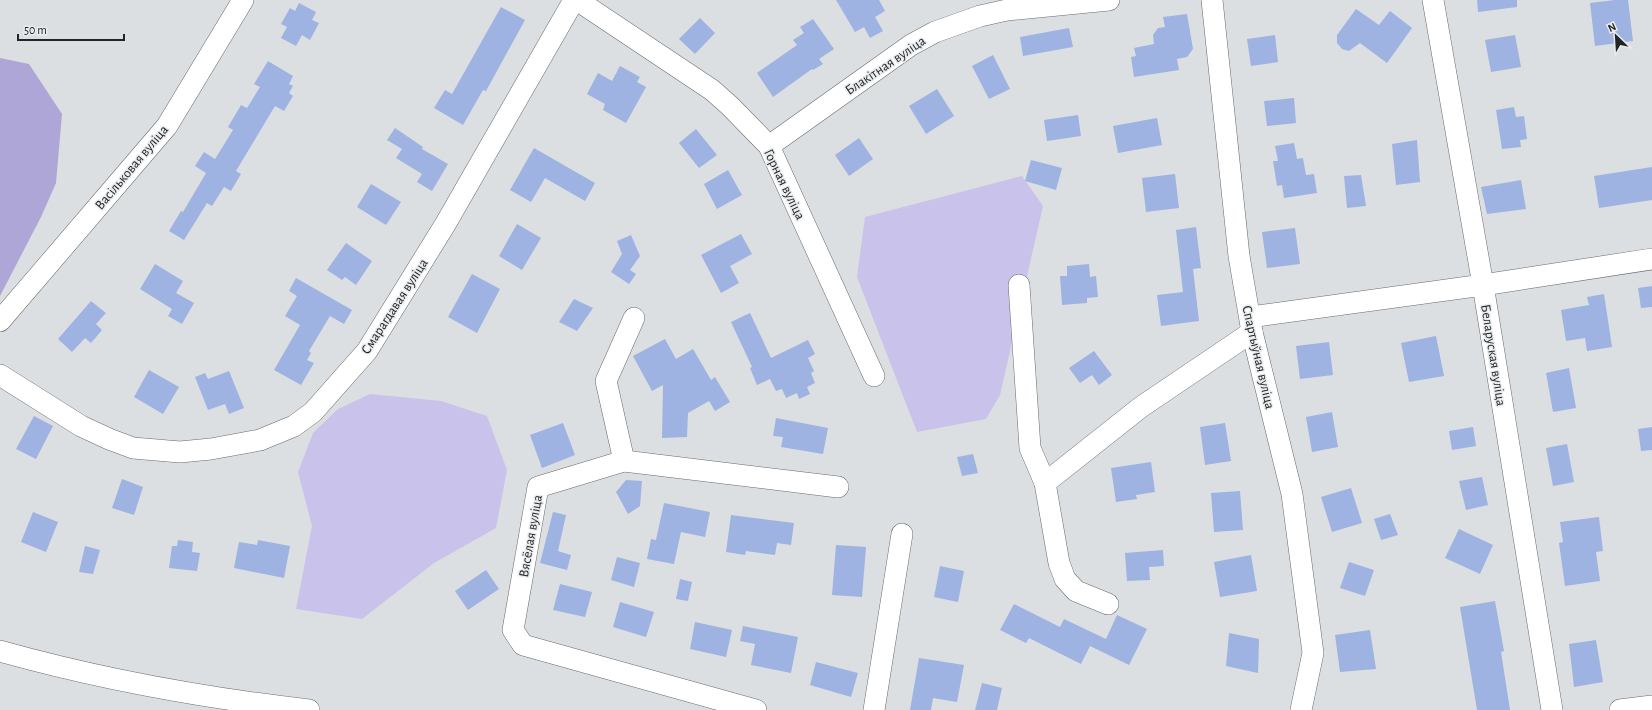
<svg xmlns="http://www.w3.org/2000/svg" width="1652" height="710" font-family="'Alegreya Sans',sans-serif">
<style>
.green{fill:#c9c2ea}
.forest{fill:#afa6d8}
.building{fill:#9eb3e2}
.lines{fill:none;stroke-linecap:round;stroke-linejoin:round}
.minor-casing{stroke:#686b6d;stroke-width:22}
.minor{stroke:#fff;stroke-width:21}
.labels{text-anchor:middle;stroke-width:3;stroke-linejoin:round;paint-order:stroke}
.street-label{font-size:14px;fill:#232525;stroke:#e9ecee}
</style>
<rect width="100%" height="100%" fill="#dbdfe1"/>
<g class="green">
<polygon points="1022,176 1043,206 1000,395 986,419 917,432 857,277 865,217"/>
<polygon points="370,394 441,401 487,416 507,470 496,528 434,563 362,619 296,609 312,526 298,472 313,433 338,409"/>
</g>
<polygon class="forest" points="0,58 29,64 62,114 56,183 41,217 0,296"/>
<g class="building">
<polygon points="836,0 879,0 885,11 875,17 883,31 870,38 864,27 855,32"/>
<polygon points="1477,0 1517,0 1517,7 1478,12"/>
<polygon points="1615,0 1628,0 1633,41 1595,46 1590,3"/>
<polygon points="299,3 316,12 312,20 319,23 310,40 302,35 296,46 281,38 287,27 281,24 290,8 295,11"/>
<polygon points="501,7 525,20 486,91 483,90 463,125 434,108 445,90 452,94"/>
<polygon points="1356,9 1379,25 1390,11 1412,28 1387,63 1360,43 1349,51 1342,49 1337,43 1337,35"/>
<polygon points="1187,14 1193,49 1187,57 1177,59 1179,70 1134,77 1131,57 1136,56 1134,48 1154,44 1153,35 1158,28 1165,27 1163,17"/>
<polygon points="700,18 715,33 695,54 679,39"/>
<polygon points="813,19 834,49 819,59 823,64 813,70 812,69 773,97 757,73 797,45 793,40 804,33 800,27"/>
<polygon points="1069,28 1073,47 1023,56 1020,37"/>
<polygon points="1275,35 1278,62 1251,66 1247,39"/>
<polygon points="1515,35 1521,67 1491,72 1485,40"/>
<polygon points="993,55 1010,89 989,99 972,66"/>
<polygon points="268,61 293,76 289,84 293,86 289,93 293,96 284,111 275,106 236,171 241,174 231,191 224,187 212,206 207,203 184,240 169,231 181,211 183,212 206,173 195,166 204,152 215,159 233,130 228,127 241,105 247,108 260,87 254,84"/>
<polygon points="620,66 640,77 637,82 646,87 626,123 603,110 605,104 587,94 598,73 612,81"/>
<polygon points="937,89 954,116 926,134 909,106"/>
<polygon points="1294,98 1296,123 1267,126 1264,101"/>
<polygon points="1514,107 1516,117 1524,116 1527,139 1520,140 1521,147 1502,149 1496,110"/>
<polygon points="1078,115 1081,136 1047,141 1044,120"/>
<polygon points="1157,118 1162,145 1118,153 1113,126"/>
<polygon points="395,128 423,147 422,149 448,164 432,191 417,182 422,174 396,158 402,149 387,140"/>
<polygon points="696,129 717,155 699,168 679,143"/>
<polygon points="859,138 873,159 849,176 835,155"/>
<polygon points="1417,140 1420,182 1396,185 1392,144"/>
<polygon points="1294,143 1297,159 1303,158 1306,175 1314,174 1317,193 1284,198 1282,185 1277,186 1273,161 1278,161 1275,146"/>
<polygon points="534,148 595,183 585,201 545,178 531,202 510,190"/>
<polygon points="1031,160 1062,168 1056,190 1025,181"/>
<polygon points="1652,167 1652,200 1599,208 1594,176"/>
<polygon points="728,170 742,195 717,209 704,184"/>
<polygon points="1175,174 1179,208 1146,212 1142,178"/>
<polygon points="1361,175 1366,206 1347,208 1344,176"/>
<polygon points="1521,180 1526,209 1487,214 1481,187"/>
<polygon points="371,184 401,202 386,225 357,207"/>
<polygon points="517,224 541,238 522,270 499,256"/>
<polygon points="1196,227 1201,268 1193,269 1199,321 1161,326 1157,295 1183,292 1176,230"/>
<polygon points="1295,228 1300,264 1267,268 1262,232"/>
<polygon points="741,234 752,254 730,266 739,283 721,293 701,255"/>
<polygon points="631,235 640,256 630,270 636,274 629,284 611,272 622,254 617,241"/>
<polygon points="346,243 372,261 356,285 345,277 342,280 327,270"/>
<polygon points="155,264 183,281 176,293 194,303 182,324 168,316 172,309 140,289"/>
<polygon points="1089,264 1090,277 1096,276 1098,297 1087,298 1087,303 1062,305 1060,276 1067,276 1067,266"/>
<polygon points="472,274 500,289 477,333 448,317"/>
<polygon points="296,278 352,310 344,324 330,316 309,351 311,353 307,360 314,363 301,385 274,370 300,325 285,316 297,296 289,291"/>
<polygon points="1652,286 1652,307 1641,308 1638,288"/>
<polygon points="1604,294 1612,347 1587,351 1585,338 1566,341 1561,310 1589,305 1587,297"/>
<polygon points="574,299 593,308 577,331 559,322"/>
<polygon points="91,301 106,313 96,324 102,330 91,343 85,338 72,352 58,339"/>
<polygon points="750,313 771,358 808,340 815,354 808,358 814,371 811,373 815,383 807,387 810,394 799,399 797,393 786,398 782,389 776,391 770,379 757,385 750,368 752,367 731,322"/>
<polygon points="1436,336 1444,376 1409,382 1401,343"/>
<polygon points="665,339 676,359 693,349 711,380 715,377 730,402 715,411 709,401 688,413 687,437 662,438 663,385 652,391 633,356"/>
<polygon points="1329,342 1333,375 1300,379 1296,346"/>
<polygon points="1094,351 1112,375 1099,385 1092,375 1080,383 1069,368"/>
<polygon points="1569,368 1576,408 1553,412 1546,373"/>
<polygon points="149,370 179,387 163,414 134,397"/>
<polygon points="229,371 244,408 229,414 225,404 208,410 195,377 205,373 208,379"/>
<polygon points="1332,412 1338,447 1312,452 1306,417"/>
<polygon points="34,416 53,426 36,459 16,449"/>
<polygon points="776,418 828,428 823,454 781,447 783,437 773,436"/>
<polygon points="563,423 575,455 542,468 530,435"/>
<polygon points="1225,423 1231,461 1205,465 1200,427"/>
<polygon points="1473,427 1476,446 1452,450 1449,431"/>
<polygon points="1652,427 1652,450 1641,451 1638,429"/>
<polygon points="1567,444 1574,482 1553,486 1546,448"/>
<polygon points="973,454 978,473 962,476 957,457"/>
<polygon points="1151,462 1155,492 1136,495 1137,499 1116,502 1111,468"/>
<polygon points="1482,477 1488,505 1466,510 1459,481"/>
<polygon points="122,479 143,487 134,515 112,508"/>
<polygon points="626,480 642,481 640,506 628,514 616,492"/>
<polygon points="1351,488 1362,523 1332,532 1321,497"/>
<polygon points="1240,491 1243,530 1214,532 1211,493"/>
<polygon points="664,503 710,512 705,537 681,532 674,564 647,559 651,539 656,540"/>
<polygon points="33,512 58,522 46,552 21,542"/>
<polygon points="553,512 566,515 558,551 571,555 567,570 540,563"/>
<polygon points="1390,514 1398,535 1381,540 1374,519"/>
<polygon points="731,515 794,523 791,545 777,543 775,555 746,551 745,555 726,552"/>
<polygon points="1599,517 1603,551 1596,552 1600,581 1565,586 1559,543 1563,542 1560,522"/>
<polygon points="1459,529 1493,545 1480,574 1445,558"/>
<polygon points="178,540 193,542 192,552 200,553 197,571 169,568 172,546 177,546"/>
<polygon points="258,540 290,546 284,578 234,568 239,542 257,545"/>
<polygon points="836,545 866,547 862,597 832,595"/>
<polygon points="85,546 100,550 93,574 79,572"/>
<polygon points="1163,550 1164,566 1149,567 1150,580 1127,581 1125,553"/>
<polygon points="1251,555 1257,591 1220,597 1214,562"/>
<polygon points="617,557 640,563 634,587 611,580"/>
<polygon points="1349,562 1374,570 1365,596 1340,588"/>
<polygon points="940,566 964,571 958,602 934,597"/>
<polygon points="486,570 499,589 468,610 455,591"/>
<polygon points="680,579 692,582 688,601 676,599"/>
<polygon points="560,584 592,592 585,617 553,610"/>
<polygon points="1495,601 1504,651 1501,652 1510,710 1477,710 1460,607"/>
<polygon points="620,602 654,612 646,637 613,627"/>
<polygon points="1014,604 1060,627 1064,619 1106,639 1117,615 1147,629 1129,665 1090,646 1081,664 1029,638 1026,643 1000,630"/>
<polygon points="695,622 732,630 726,657 690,649"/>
<polygon points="743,626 798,637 791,673 751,665 755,644 740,641"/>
<polygon points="1370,630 1376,669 1340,672 1335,635"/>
<polygon points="1229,633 1259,639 1258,673 1226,666"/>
<polygon points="1596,640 1603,682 1574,687 1569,644"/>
<polygon points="919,658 964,665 957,702 933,698 931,710 910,710"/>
<polygon points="816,662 858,673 851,697 810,685"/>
<polygon points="982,683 1002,688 997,710 975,710"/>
</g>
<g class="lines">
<g class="minor-casing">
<g id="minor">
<polyline points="577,0 712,90 730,106 769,146 874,376"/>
<polyline points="1212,0 1239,256 1252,332 1292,494 1313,653 1301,710"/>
<polyline points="1433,0 1483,285 1552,710"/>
<polyline points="769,146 911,45 935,32 980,16 1007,10 1109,0"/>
<polyline points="1019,285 1030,448 1045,483"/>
<polyline points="1250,317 1483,285 1652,259"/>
<polyline points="0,321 167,126 243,0"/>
<polyline points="0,375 81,426 109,439 133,448 180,452 211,449 260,440 294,426 313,412 367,351 446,223 574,0"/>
<polyline points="624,461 606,381 634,318"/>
<polyline points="1108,604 1076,591 1065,579 1059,563 1045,483 1141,407 1252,332"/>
<path d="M0,651C100,679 206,698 309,710"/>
<polyline points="756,710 523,645 513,630 538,487 624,461 838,487"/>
<polyline points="874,710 902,534"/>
<polyline points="1620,710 1652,706"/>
</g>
</g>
<use href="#minor" class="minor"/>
</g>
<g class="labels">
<g class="street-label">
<text transform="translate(885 65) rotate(-34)" y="5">Блакітная вуліца</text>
<text transform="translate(131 167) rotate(-50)" y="5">Васільковая вуліца</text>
<text transform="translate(785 184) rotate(64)" y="5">Горная вуліца</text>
<text transform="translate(394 306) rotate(-57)" y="5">Смарагдавая вуліца</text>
<text transform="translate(1494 355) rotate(81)" y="5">Беларуская вуліца</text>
<text transform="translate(1259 357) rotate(77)" y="5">Спартыўная вуліца</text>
<text transform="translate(530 536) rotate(-80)" y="5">Вясёлая вуліца</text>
</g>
</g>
<g transform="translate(1616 36) rotate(335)" stroke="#e9ecee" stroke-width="3" paint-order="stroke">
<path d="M0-3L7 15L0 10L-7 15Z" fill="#232525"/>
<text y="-6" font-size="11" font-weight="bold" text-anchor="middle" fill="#232525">N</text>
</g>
<path d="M18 34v6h106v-6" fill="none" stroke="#232525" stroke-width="2"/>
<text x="24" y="34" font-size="12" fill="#232525" stroke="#e9ecee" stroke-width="3" paint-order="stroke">50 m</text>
</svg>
